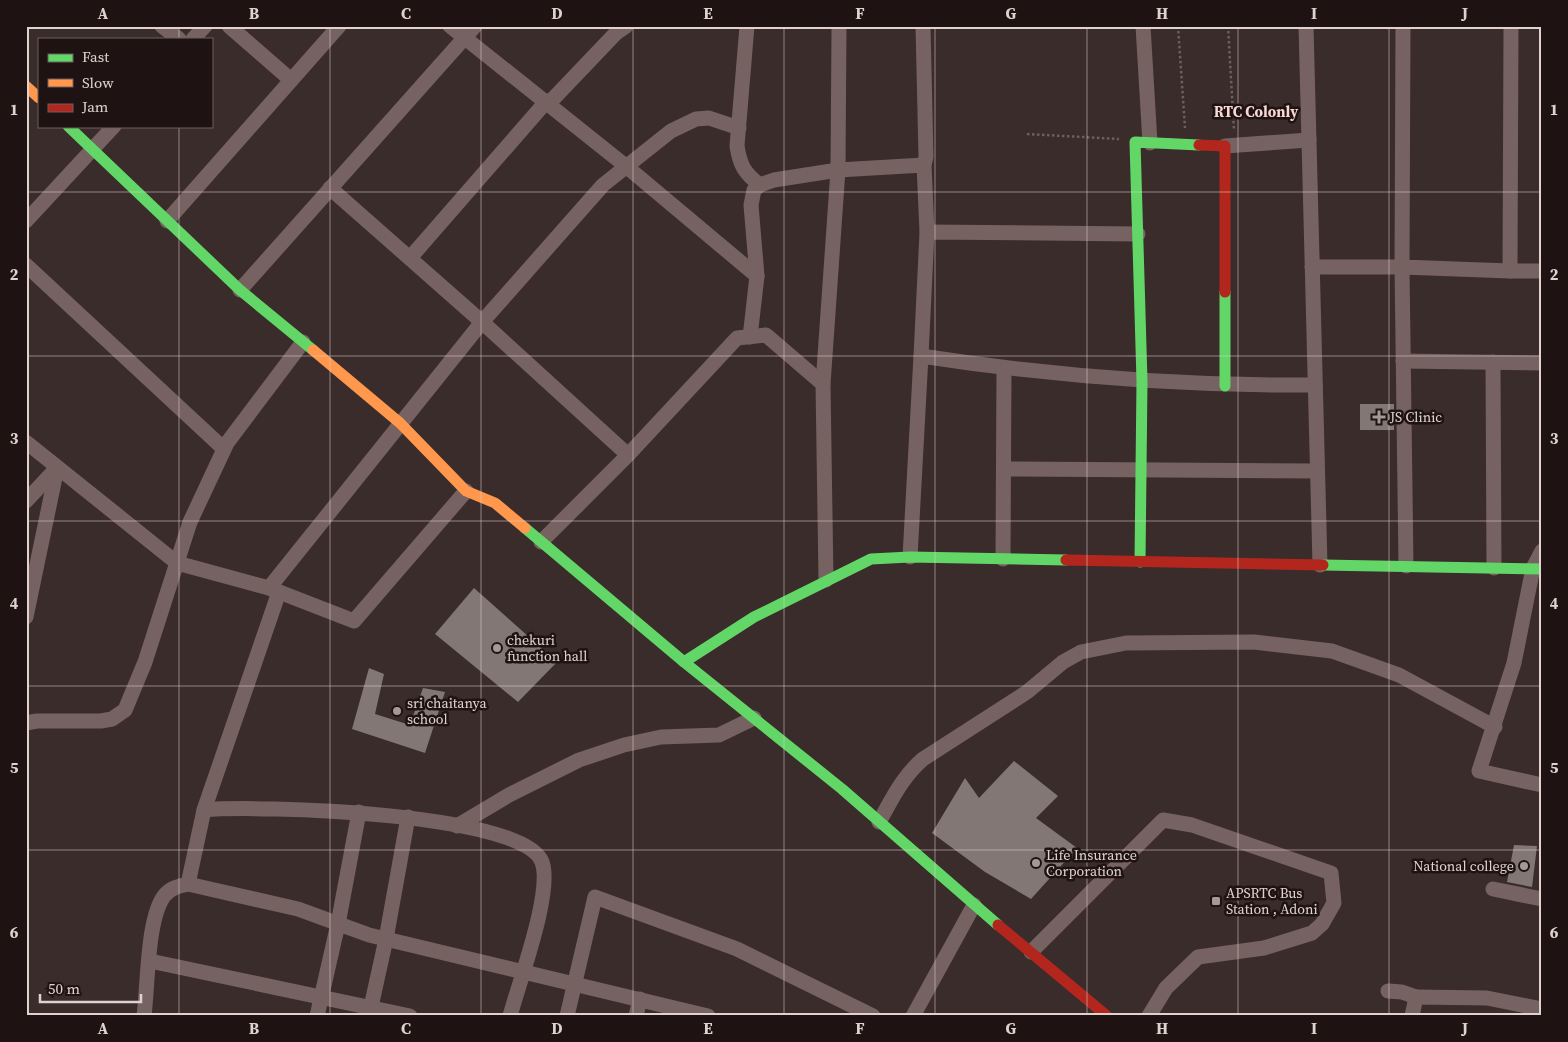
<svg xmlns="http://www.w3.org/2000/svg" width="1568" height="1042" font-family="'Source Serif 4',serif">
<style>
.building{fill:#837776}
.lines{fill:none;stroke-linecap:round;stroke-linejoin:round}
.path{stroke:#6e5f5d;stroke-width:2.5;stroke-dasharray:2.5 2.5;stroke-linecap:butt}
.street{stroke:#766260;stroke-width:15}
.fast{stroke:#63d668;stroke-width:11}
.slow{stroke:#ff974d;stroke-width:11}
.jam{stroke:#b3261e;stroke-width:11}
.grid{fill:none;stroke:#e2d2cf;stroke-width:1;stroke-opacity:0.55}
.poi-dot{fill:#a79895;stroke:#1e1312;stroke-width:2}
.labels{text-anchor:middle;stroke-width:5;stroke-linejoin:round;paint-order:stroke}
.poi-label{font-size:14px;fill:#e2d2cf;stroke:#1e1312;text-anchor:start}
.neighbourhood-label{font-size:15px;font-weight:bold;fill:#f8d8d4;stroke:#1e1312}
.neatline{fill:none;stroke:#e2d2cf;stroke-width:2}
.grid-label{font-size:16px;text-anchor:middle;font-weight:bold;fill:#e2d2cf}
</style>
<rect width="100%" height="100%" fill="#392c2a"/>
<g class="building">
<rect x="1360" y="404" width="34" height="26"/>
<polygon points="474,588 557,662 518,702 435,634"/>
<polygon points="369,668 384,674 375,714 410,725 423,688 445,692 425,753 352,729"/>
<polygon points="1014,761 1058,796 1036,818 1077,848 1031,899 985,872 932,833 965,778 979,798"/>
<polygon points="1514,845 1537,846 1532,887 1507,882"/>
</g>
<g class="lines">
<g class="path">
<polyline points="1178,26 1185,128"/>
<polyline points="1228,26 1234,131"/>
<polyline points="1027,134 1119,139"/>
</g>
<g class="street">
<polyline points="162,26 179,39"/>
<polyline points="229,26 291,80"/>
<polyline points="450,26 627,167 757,276"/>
<path d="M747,26L737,146C740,165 744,173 760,185"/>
<polyline points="923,26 926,157 924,165 927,232"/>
<polyline points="1143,26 1150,143"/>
<polyline points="1306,26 1320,565"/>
<polyline points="1403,26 1402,267 1510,271 1511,26"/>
<polyline points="193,39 205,26"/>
<polyline points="1225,146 1309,140"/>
<polyline points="330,188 482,322 628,455"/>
<polyline points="26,221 114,126"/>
<polyline points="167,221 339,26"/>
<polyline points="410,258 545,103 553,99 616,33 626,26"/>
<polyline points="26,265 224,449"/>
<polyline points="1312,267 1402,267 1406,566"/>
<polyline points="1510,271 1542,271"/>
<polyline points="240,290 475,26"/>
<polyline points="750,337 757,276 751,205 754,190 760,185 774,180 838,170 924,165"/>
<polyline points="921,356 927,232 1138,234"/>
<polyline points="1403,361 1542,363"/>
<polyline points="1493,362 1494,568"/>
<polyline points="823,384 838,170 839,26"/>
<polyline points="26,442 177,563 269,588 354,621 466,491"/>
<polyline points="1004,469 1317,471"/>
<polyline points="26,501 56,469"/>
<polyline points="541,542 628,455 737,338 766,335 823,384 826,580"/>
<polyline points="1542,551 1533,568 1514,663 1479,771 1542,785"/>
<path d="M910,557L921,356C1052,376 1183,386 1315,385"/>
<polyline points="1003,559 1004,369"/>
<polyline points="269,588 482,322 603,185 671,131 696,119 709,118 739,128"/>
<polyline points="26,617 57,468"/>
<polyline points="26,723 37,721 101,721 112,719 125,710 145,662 190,522 227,443 303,342"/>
<path d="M204,810C255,805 523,812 542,862C553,892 519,982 510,1016"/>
<path d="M879,822C892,799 902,777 923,759L1027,692L1063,662L1081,652L1126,643L1254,642L1332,651L1399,675L1495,727"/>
<polyline points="457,826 509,795 579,760 624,745 661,737 719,735 754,718"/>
<polyline points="188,884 298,909 369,935 708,1016"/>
<polyline points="1493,889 1542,899"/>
<polyline points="1031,952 1163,820 1192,825 1331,873 1334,903 1322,924 1312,933 1264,948 1198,957 1166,988 1149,1016"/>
<polyline points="150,961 410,1016"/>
<polyline points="1388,991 1402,992 1416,997"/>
<path d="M144,1016C148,985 147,919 164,896C170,888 179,886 188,884L204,810L279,592"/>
<polyline points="317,1016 338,924 359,812"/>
<polyline points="369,1016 386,939 408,817"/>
<polyline points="567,1016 595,897 737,949 873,1016"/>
<polyline points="636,1016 640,999"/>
<polyline points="913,1016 974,905"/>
<polyline points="1412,1016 1416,997 1487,998 1542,1009"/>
</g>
<g class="fast">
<polyline points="68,126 240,290 313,350"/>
<polyline points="1225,292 1225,386"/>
<polyline points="525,528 684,662 842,789 998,925"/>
<polyline points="1140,562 1142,381 1135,142 1199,145"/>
<polyline points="1323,565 1542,569"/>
<polyline points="684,662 754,617 871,559 910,557 1066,560"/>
</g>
<g class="slow">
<polyline points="26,86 39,98"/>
<polyline points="313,350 400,423 466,491 495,503 525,528"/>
</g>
<g class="jam">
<polyline points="1199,145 1225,146 1225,292"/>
<polyline points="1066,560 1323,565"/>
<polyline points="998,925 1107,1016"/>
</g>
</g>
<path class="grid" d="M179,26V39M330,26V1016M481,26V1016M633,26V1016M784,26V1016M935,26V1016M1087,26V1016M1238,26V1016M1389,26V1016M179,126V1016M26,192H1542M26,356H1542M26,521H1542M26,686H1542M26,850H1542"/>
<g class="poi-dot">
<path d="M1376.5 409.5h5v5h5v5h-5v5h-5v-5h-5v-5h5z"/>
<circle cx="497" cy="648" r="5"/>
<circle cx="397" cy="711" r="5"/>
<circle cx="1036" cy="863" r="5"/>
<circle cx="1524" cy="866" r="5"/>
<rect x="1211" y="896" width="10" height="10" rx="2.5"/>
</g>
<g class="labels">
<g class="poi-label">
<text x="1390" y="422">JS Clinic</text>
<text x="507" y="645">chekuri<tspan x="507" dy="16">function hall</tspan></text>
<text x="407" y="708">sri chaitanya<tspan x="407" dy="16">school</tspan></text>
<text x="1046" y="860">Life Insurance<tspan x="1046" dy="16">Corporation</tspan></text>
<text x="1514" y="871" text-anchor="end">National college</text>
<text x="1226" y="898">APSRTC Bus<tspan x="1226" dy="16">Station , Adoni</tspan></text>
</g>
<g class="neighbourhood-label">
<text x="1256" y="117">RTC Colonly</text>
</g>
</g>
<rect width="1568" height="1042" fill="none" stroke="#1e1312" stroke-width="55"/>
<rect x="38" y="38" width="175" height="90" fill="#1e1312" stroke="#6c5f5e"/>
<rect x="48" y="54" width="25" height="8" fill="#63d668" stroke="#6c5f5e"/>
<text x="82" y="62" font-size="15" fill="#e2d2cf">Fast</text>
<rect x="48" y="79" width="25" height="8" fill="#ff974d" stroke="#6c5f5e"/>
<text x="82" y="88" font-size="15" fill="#e2d2cf">Slow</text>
<rect x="48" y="104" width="25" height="8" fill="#b3261e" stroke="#6c5f5e"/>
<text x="82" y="112" font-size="15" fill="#e2d2cf">Jam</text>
<path d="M40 994v8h101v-8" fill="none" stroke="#e2d2cf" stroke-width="2.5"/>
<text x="48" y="994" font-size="15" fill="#e2d2cf" stroke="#1e1312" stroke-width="4" paint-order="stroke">50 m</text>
<rect x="28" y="28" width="1512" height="986" class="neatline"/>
<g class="grid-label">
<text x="103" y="19">A</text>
<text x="254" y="19">B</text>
<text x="406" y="19">C</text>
<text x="557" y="19">D</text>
<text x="708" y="19">E</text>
<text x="860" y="19">F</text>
<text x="1011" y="19">G</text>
<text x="1162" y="19">H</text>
<text x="1314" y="19">I</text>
<text x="1465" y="19">J</text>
<text x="14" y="115">1</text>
<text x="1554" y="115">1</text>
<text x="14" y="280">2</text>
<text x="1554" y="280">2</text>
<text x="14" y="444">3</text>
<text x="1554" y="444">3</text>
<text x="14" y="609">4</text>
<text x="1554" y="609">4</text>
<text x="14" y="773">5</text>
<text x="1554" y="773">5</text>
<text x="14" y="938">6</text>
<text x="1554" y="938">6</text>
<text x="103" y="1034">A</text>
<text x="254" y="1034">B</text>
<text x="406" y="1034">C</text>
<text x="557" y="1034">D</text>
<text x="708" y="1034">E</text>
<text x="860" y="1034">F</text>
<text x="1011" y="1034">G</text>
<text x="1162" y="1034">H</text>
<text x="1314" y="1034">I</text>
<text x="1465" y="1034">J</text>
</g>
</svg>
